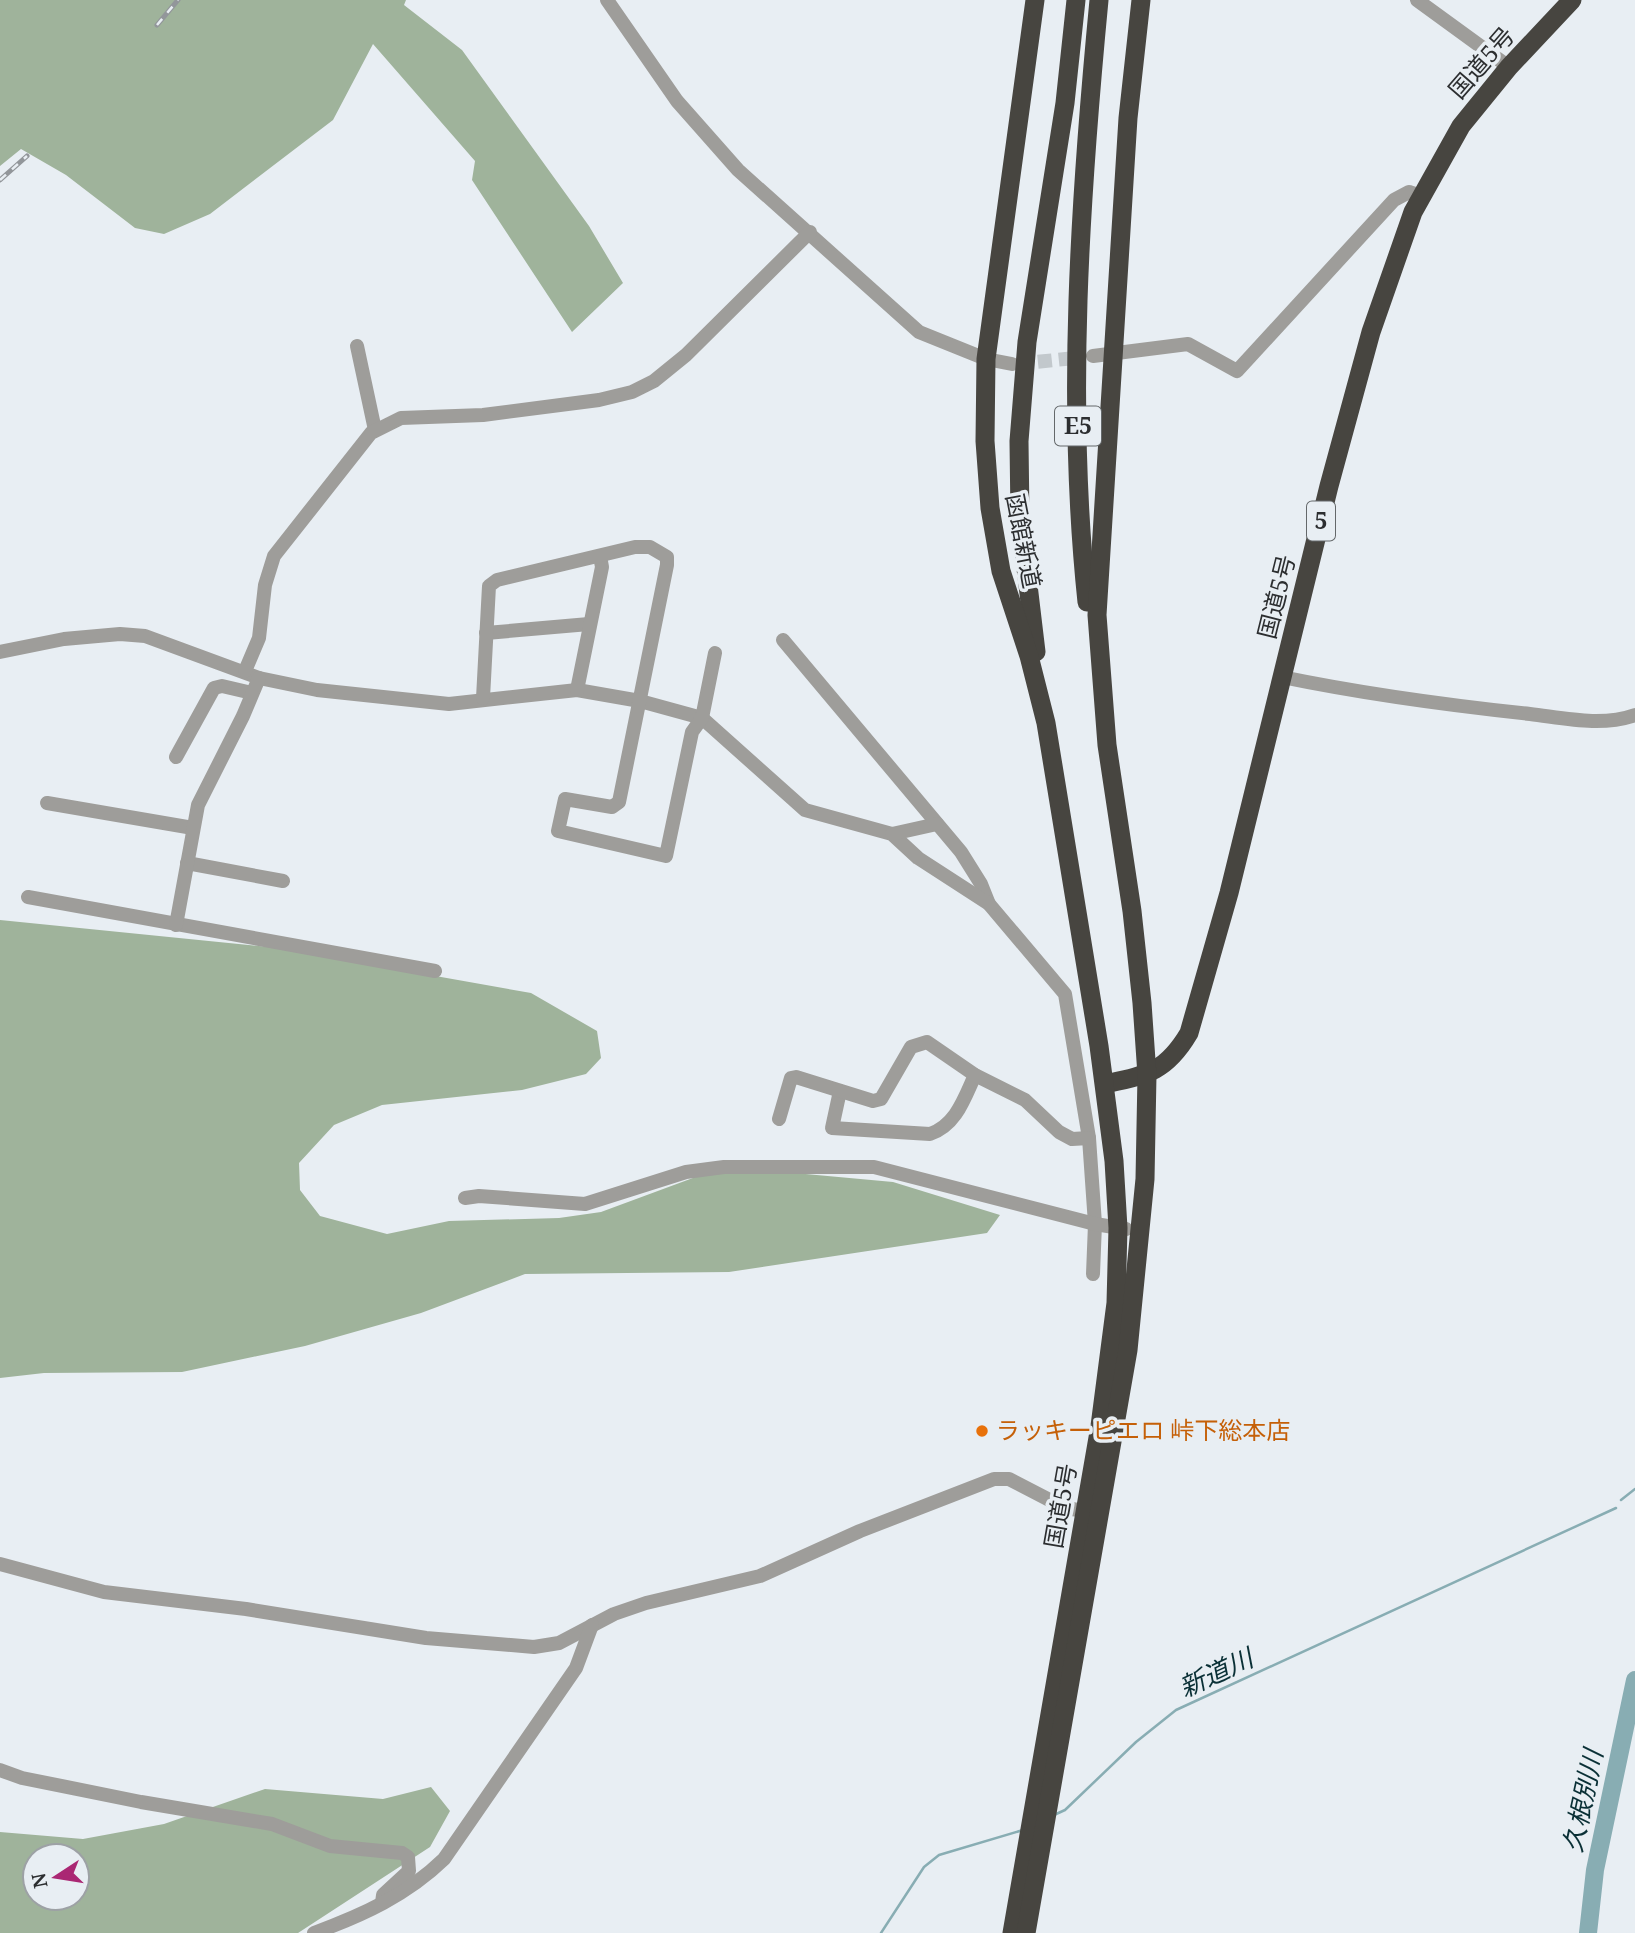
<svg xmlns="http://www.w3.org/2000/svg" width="1635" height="1933" font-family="'Noto Serif','Noto Sans JP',serif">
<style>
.forest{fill:#9fb39b;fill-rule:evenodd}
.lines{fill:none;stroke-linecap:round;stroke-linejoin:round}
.stream{stroke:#88adb3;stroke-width:2.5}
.river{stroke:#88adb3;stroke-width:18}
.minor-tunnel{stroke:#c2c8cc;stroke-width:14;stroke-dasharray:14 7;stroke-linecap:butt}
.minor{stroke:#9e9d9a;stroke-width:14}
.highway{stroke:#474540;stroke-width:19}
.rail-casing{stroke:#92969a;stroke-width:5}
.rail{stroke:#e8eef3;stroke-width:2.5;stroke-dasharray:8;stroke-linecap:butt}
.food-dot{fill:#e8710a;stroke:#e8eef3;stroke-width:2.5}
.labels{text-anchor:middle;stroke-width:7;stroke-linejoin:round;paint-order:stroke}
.shield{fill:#e8eef3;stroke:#64686a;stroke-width:2}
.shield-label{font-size:23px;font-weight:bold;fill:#2c2e30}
.street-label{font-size:24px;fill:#2c2e30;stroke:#e8eef3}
.food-label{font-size:24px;fill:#c56008;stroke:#e8eef3;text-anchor:start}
.water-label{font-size:26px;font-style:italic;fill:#0a3036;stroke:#e8eef3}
</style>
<rect width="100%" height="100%" fill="#e8eef3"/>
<g class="forest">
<polygon points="0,0 406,0 404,5 462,50 589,226 623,283 572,332 472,180 475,161 373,44 333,120 210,214 164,234 135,228 66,175 21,149 0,166"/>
<polygon points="0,920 278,948 531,993 597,1031 601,1058 586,1074 522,1090 382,1105 334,1125 299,1163 300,1190 320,1216 387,1234 449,1221 559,1218 601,1212 701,1175 752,1169 893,1182 1000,1215 987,1233 729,1272 525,1274 421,1313 305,1346 182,1372 44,1373 0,1378"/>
<path d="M431,1787L450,1811L430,1847L298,1933H0V1832L83,1839L164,1824L265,1789L383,1799ZM35,1856H77V1898H35Z"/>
</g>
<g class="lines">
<g class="stream">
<polyline points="1621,1500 1635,1489"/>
<polyline points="1054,1815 1065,1810 1136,1742 1176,1710 1616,1508"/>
<polyline points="881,1933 924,1867 939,1855 1023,1830"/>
</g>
<polyline class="river" points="1588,1933 1595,1870 1635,1680"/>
<polyline class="minor-tunnel" points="1017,364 1084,357"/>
<g class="minor">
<polyline points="607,0 677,101 738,170 919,332 986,359 1012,364"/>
<polyline points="1417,0 1509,67"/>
<polyline points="357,346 375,430"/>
<polyline points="1093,356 1188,344 1237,371 1394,200 1409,192 1421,196"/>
<polyline points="486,633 589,624"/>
<polyline points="783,640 961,852 981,884 989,904"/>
<polyline points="0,652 64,639 120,634 145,636 259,678 317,690 449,704 577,690 640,701 702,718 805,810 892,834 918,858 989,904 1065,994 1089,1138 1095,1224 1093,1274"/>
<polyline points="245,671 259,638 265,585 274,556 371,433 401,418 483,415 599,400 632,392 654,381 686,355 810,232"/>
<path d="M1282,677C1364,694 1446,705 1530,714C1564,718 1601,727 1635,715"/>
<polyline points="577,690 602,567 600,556"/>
<polyline points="483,698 489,586 497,580 635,547 650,547 667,557 667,565 619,802 612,807 565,799 558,831 666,856 692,732 702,718 715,653"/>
<polyline points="176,757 214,688 222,686 252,693"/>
<polyline points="47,803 193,828"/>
<polyline points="892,834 937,824"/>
<polyline points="187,863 283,881"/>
<polyline points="28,897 435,971"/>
<polyline points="176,925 198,805 243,716 259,678"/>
<path d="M840,1091L832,1128L930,1134C956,1125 964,1099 975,1075"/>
<polyline points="779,1119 791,1078 796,1077 873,1101 881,1099 911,1047 927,1042 975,1075 1025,1100 1059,1132 1072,1139 1089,1138"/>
<polyline points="465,1198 479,1196 585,1204 686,1172 724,1167 874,1167 1095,1224 1126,1229"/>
<polyline points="0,1564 104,1592 246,1609 426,1638 534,1647 559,1643 614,1614 646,1603 760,1576 860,1531 994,1479 1009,1479 1065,1508 1092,1512"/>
<polyline points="0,1770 22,1778 141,1802 272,1824 330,1846 402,1853 408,1857 409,1871 383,1895 382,1903"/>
<path d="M314,1933C363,1915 407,1895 444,1859L576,1668L592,1625"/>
</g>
<g class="highway">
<path d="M1087,602C1066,403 1080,198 1099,0"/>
<polyline points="1036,652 1020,518 1019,441 1027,342 1065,103 1076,0"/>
<path d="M1105,1084C1147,1075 1166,1072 1189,1033L1229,893L1329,486L1371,332L1413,212L1461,126L1509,67L1572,0"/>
<polyline points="1012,1933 1100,1426 1116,1303 1118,1228 1114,1161 1099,1046 1046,723 1029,656 1001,571 990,508 985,441 986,359 1035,0"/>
<polyline points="1026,1933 1128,1350 1145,1179 1147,1075 1142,1003 1132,911 1107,745 1097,615 1128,118 1141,0"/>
</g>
<g class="rail-casing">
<g id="rail">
<polyline points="157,25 178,0"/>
<polyline points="0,180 27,156"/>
</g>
</g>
<use href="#rail" class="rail"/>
</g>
<circle class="food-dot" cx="982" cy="1431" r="7"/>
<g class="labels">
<g class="shield">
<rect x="1055" y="406.5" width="46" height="39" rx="5"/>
<rect x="1307" y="501.5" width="28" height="39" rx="5"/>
</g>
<g class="shield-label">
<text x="1078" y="434">E5</text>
<text x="1321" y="529">5</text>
</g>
<g class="street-label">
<text transform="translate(1482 63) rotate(-49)" y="8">国道5号</text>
<text transform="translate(1023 541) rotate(79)" y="8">函館新道</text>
<text transform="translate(1277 597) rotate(-76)" y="8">国道5号</text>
<text transform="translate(1061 1506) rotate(-80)" y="8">国道5号</text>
</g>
<g class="food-label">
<text x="996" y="1439">ラッキーピエロ 峠下総本店</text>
</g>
<g class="water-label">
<text transform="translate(1216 1673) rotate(-25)" y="9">新道川</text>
<text transform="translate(1583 1801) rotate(-78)" y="9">久根別川</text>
</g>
</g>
<g transform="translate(56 1877) rotate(258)"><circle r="33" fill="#e8eef3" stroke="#9da1a5" stroke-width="2"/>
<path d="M0-5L12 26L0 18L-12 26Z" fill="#aa2773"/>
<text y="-10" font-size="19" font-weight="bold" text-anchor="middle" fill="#2c2e30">N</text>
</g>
</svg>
